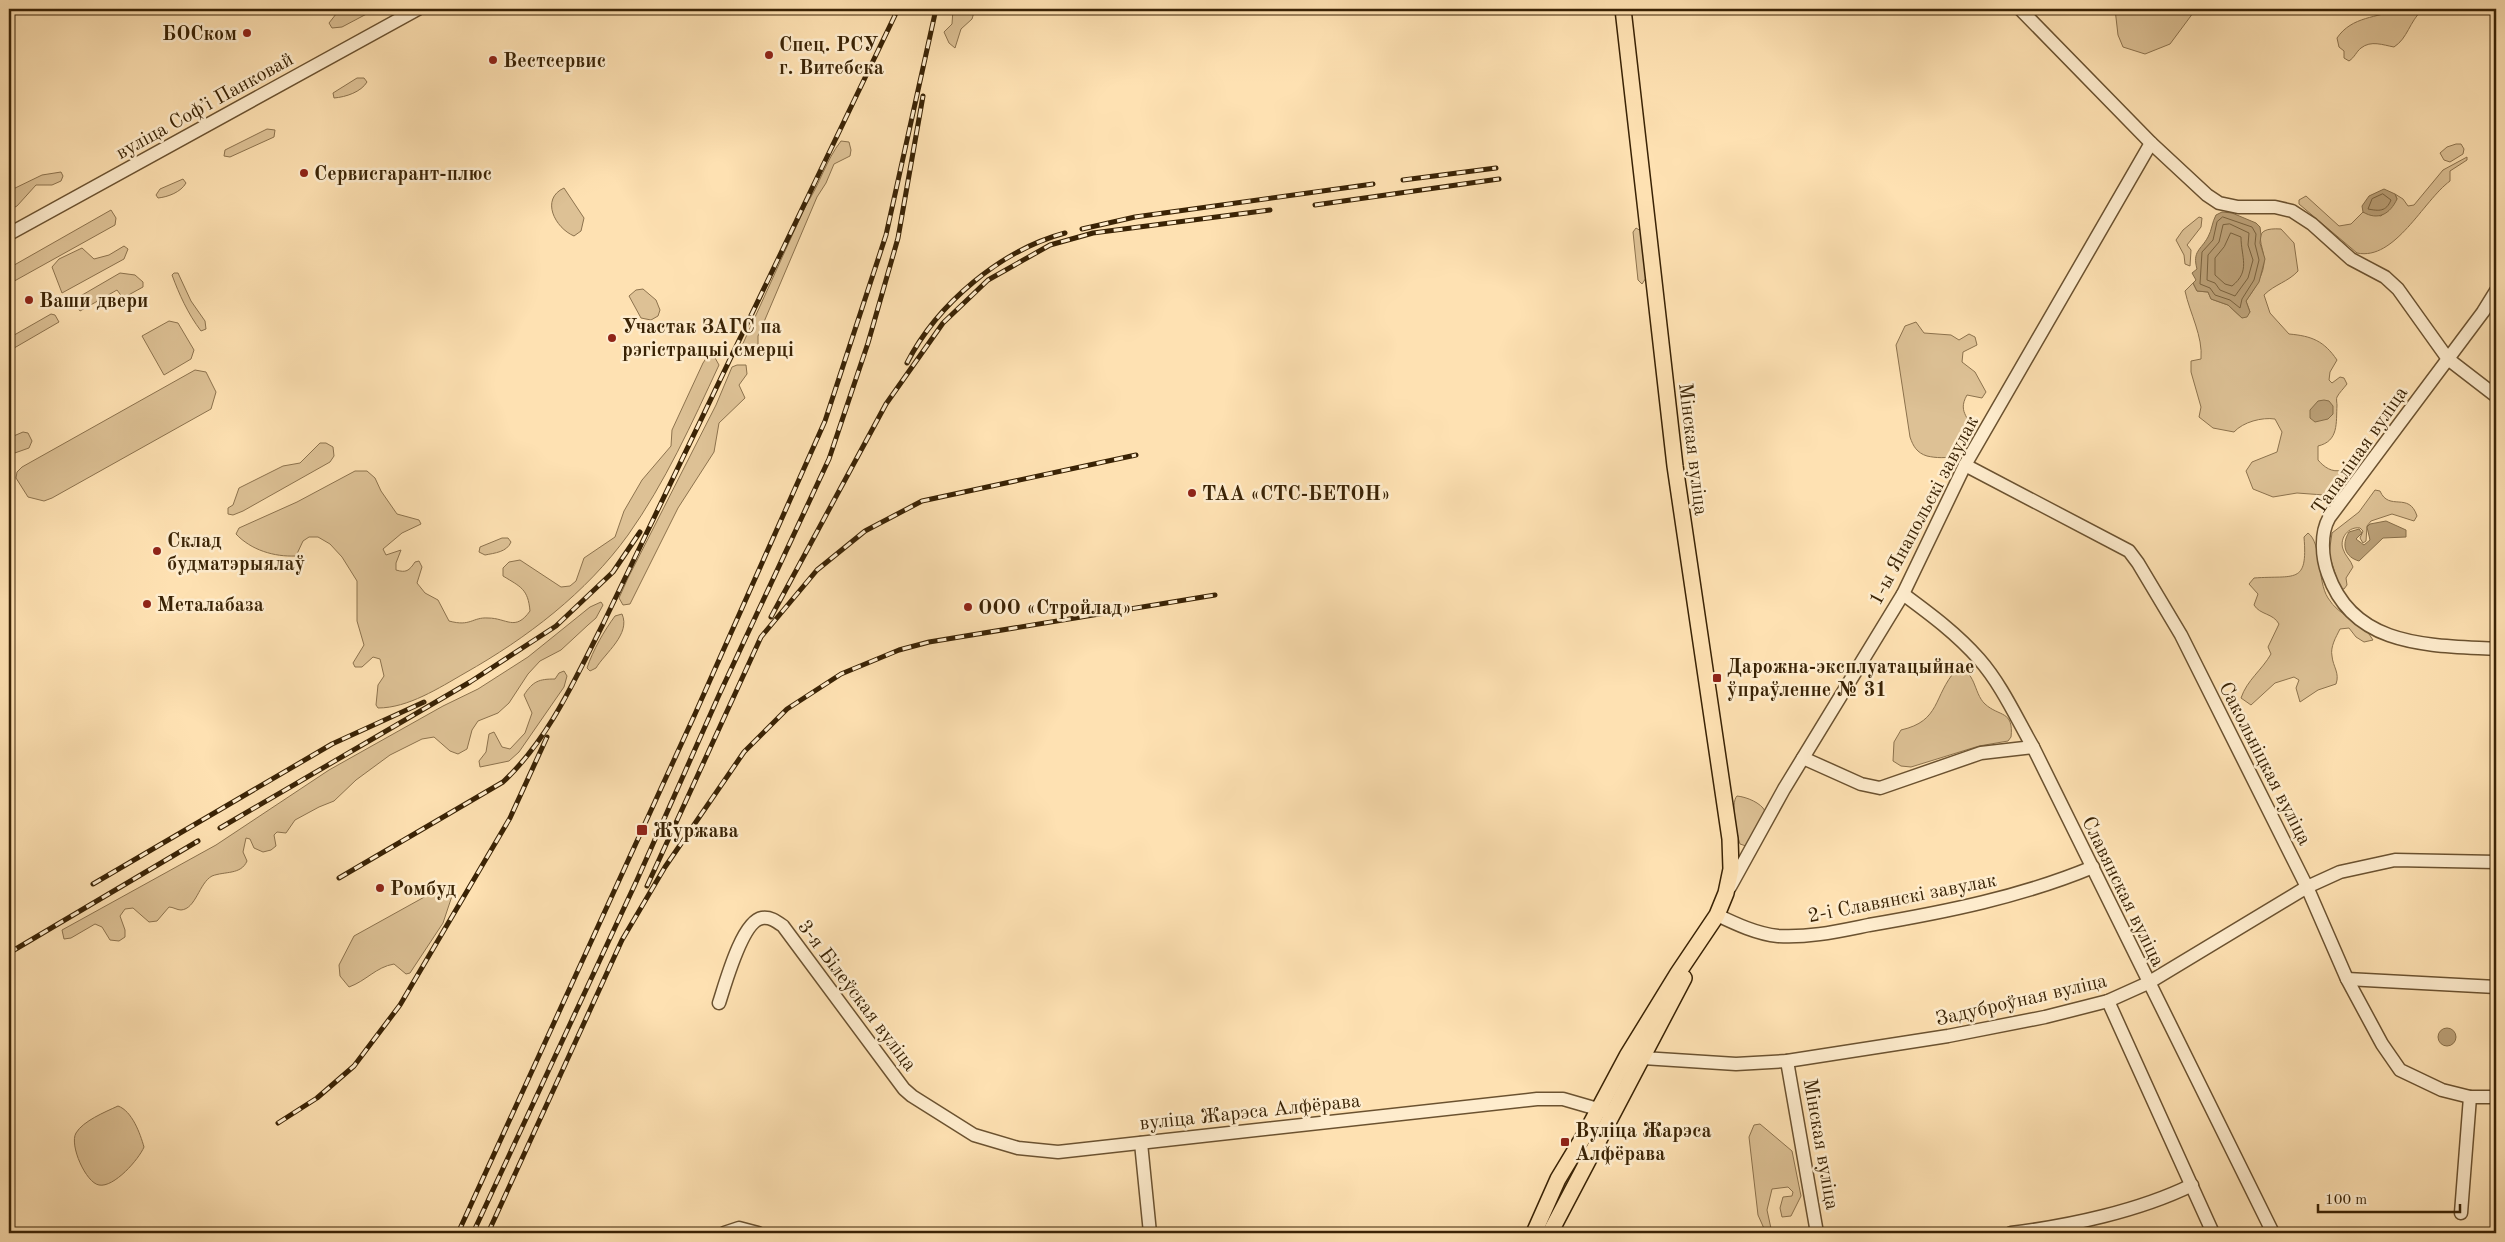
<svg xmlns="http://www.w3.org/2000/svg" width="2505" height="1242" font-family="'Old Standard TT',serif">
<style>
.green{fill:#ddc195;stroke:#8c724d}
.water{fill:#bba077;stroke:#876e49}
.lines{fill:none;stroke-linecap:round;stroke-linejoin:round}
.shore{stroke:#7a623e;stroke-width:1}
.minor-casing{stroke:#6b5230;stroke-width:15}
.major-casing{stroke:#3a2305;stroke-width:18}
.minor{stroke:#feeccd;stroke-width:12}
.major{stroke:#fee1b2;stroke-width:15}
.rail-casing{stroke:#3a2305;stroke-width:5}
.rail{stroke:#feeccd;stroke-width:3;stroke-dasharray:9;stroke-linecap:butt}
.poi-dot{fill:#8f2418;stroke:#feeccd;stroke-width:2}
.labels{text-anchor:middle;stroke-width:5;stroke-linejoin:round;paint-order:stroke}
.poi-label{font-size:20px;font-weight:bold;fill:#3a2305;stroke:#feeccd;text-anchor:start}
.street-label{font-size:20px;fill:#3a2305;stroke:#feeccd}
</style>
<rect width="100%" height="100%" fill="#fee1b2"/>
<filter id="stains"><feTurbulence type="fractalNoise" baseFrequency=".004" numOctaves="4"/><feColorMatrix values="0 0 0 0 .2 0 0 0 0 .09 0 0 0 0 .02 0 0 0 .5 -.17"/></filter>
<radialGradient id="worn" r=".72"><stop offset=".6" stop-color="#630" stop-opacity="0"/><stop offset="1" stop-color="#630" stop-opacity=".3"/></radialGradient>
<g class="green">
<polygon points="340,9 376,9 342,27 332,28 329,23"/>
<polygon points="953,9 975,9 972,19 961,29 955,48 949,43 944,32 952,24"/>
<polygon points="2115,9 2196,9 2170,44 2145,54 2123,47 2118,35"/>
<path d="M2399,9H2423C2409,22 2408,38 2394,47C2383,45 2371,40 2361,48C2356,52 2355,57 2349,61L2344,58V51L2339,47L2337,38C2352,16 2377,18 2399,9Z"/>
<path d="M357,78H364L367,82C361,92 346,97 334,98L333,93Z"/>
<polygon points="267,129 275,130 274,137 230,157 224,156 225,150"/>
<path d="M841,141L849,142L851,150L850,156L834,164L826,183L817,197L758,336V354H742L740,350L806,205C820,184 826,160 841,141Z"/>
<polygon points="2456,144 2461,144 2464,149 2463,154 2450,162 2444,160 2440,153 2447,147"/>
<path d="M2467,157V160L2450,171V181C2423,201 2395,261 2357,253L2299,204V200L2306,196L2339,226L2351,224L2363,212L2381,216L2397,199L2395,194L2403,199L2408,206L2414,205L2443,170Z"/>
<polygon points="61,172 63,176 61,181 52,185 36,185 17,206 9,210 9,191 42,175"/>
<path d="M183,179L186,183C181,192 168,197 158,198L156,195L160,189Z"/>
<path d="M564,188L584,218L581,231L574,236C555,228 540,199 564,188Z"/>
<polygon points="111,210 116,218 115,225 9,284 9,268"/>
<polygon points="2199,217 2202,218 2201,227 2187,245 2191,250 2190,266 2185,264 2184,255 2176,240 2183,230"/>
<polygon points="1636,228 1641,231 1646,278 1642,284 1638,280 1633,232"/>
<path d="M2281,229L2294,243L2298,271C2288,282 2275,284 2264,295L2270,313L2289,334C2312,336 2324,341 2337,360L2330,372L2329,380L2332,383L2340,377L2344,378L2347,384C2344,388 2339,393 2337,397C2336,398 2337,404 2337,405C2336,423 2339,441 2318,446V460C2324,467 2332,473 2342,470L2348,483L2342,495L2333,500L2324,495L2297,493L2273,497L2253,489L2246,471L2252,462L2277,452L2282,432L2275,419C2262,417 2243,422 2234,432L2213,428L2199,417L2201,407L2191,372V361L2201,359C2203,336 2190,314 2185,291L2193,283L2197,291L2208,292L2211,299L2228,305L2242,318L2250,312L2246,301C2254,289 2265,274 2264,259C2263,243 2250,227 2281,229Z"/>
<polygon points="124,246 128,249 124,259 62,293 52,267 59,259 82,248 94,259 109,255"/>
<polygon points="120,273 135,275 143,282 143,287 123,298 117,290 80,311 75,304 77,298"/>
<path d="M174,273H178L191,301L205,321L206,329L201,331C188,314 179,294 172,275Z"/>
<polygon points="643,289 656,300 660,310 658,316 651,320 641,318 629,296 636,290"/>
<polygon points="51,314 55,315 59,322 9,351 9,338"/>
<polygon points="169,321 178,323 194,350 191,359 164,375 142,336"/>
<path d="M1916,322L1924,333L1951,335L1959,340L1969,334L1975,337L1977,345L1963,352L1962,362L1975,372L1986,392L1982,398L1967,395C1956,414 1973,418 1972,435C1972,458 1944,460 1927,456C1917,453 1913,446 1910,437L1896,345L1905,326Z"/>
<path d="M714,356L719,365C692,423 665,483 628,535C586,593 527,638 465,673C439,688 408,708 378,708L376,705L378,685L384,676L380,659L373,657L362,667H355L353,663L364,645L357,621V581L342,557L330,544L318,537H309L303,541L296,556C274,557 251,550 236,534L239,528L297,502L355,471H367L375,478L381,491L397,514L419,520L421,524L402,533L383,549L386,555L401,550L396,563V570C406,573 409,571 415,562L419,561L422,567L417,583L425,593L438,600L449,621C471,627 472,617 488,618C507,618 515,632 530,611C528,589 521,587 503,576V568L509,562L520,560L561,587L570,586L576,581L584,558L615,537L624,511L642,480L671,446L672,430L703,363L707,357Z"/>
<polygon points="737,365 746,365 747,374 739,385 745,398 719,423 714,452 678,508 630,604 623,605 619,598 628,578 716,405 732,367"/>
<polygon points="195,370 206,372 216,392 211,409 52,498 44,501 28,497 16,478 17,472 22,467"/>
<polygon points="23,432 28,433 32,441 29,448 9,455 9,438"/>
<polygon points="320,443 326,443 333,447 334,456 330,462 243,511 233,515 228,514 228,508 233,505 239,488 283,466 300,463"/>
<path d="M2375,490L2380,491C2389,512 2409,491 2417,516L2414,521L2392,514L2371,521L2367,526L2366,541L2363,543L2360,538L2363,531L2360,528C2349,526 2339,538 2343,549C2345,556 2351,560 2353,567L2346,578L2347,585L2344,589H2340L2329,554L2332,533L2359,512Z"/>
<path d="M2308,533C2322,543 2317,581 2328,598C2339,617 2363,621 2373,640L2364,642L2356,637L2349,628L2340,629C2336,637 2330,647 2332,656C2333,667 2340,673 2336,684L2318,690L2300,702L2296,688L2299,680L2294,677L2275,683L2251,705L2241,698C2247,680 2262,670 2271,654L2268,647L2279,624C2273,613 2260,615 2254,605L2258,594L2249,584L2254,578C2295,575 2308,585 2304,537Z"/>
<path d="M502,538H508L511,542C507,552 495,553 485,555L479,552L480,547Z"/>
<path d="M601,602L603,605L596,618L588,625L561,650L540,661L528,674L509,703L498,713L478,721L472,730L467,749L458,754L450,751L434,737L422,739L390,755L356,780L334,801L319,807L295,820L286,833L277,832L274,835L276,846L271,850L263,852L254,848L250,839L246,838L243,852L247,861C241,875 225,871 212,876C199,883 196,909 181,910C177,910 173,907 169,907L157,921L149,922L133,908L125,909L120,916L125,930V937L119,941L110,940L102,927L95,924L71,938L64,939L62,930L216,845L329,770L443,706L478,689L528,657L590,607Z"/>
<path d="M622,614C631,634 605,653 596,668L590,671L587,668C593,650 604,631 615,616Z"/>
<path d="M1956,670C1976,668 1973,693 1985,704C1999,717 2014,710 2011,737L2008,741L1979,746L1911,767L1901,766L1893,761L1894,742L1901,730C1941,721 1933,696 1956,670Z"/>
<path d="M564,671L567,676L564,687L519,752L509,761L480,767L479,761L486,752L489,734L494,732L502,747L510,749L525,733L532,713L524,695C533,681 539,679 555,679L559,673Z"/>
<path d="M1737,796C1747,797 1761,803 1765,811L1746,846L1740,844C1737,835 1730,803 1737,796Z"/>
<path d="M446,885L452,886L454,890L443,923L410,973L406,974L394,964C376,967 366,981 349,987L340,976L339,965L354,936Z"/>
<path d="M118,1106C132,1111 140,1133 144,1147C139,1159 114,1188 99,1185C86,1183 69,1145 76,1133C83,1121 105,1112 118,1106Z"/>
<polygon points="1760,1124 1792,1151 1801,1196 1791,1216 1782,1217 1780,1208 1783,1197 1792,1196 1793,1192 1788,1187 1772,1189 1767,1210 1772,1233 1766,1233 1758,1215 1749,1137 1754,1125"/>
</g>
<g class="water">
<path d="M2384,189L2395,194L2397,199C2390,214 2378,221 2363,212L2362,206L2369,196Z"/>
<path d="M2222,212L2232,213L2256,223L2260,227L2261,235L2260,243L2265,259L2259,282L2246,301L2250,312L2247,317L2242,318L2228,305L2211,299L2208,292L2197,291L2193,283L2196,280L2192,273L2197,269C2192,251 2201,250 2208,237C2212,230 2212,222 2216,215Z"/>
<polygon points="2324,400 2329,401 2333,406 2333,414 2328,419 2315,422 2310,418 2310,410 2318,401"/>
<path d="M2386,521L2406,530V537L2383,538L2359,561C2345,557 2341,545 2349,532L2359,529L2362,533L2356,539L2364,545L2370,540L2367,527L2370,524Z"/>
<circle cx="2447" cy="1037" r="9"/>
</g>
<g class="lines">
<g class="shore">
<path d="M2383,194L2391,200C2386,212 2379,211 2368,209L2372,199Z"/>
<polygon points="2223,217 2252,227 2256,234 2255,244 2259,260 2254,280 2242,299 2240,308 2230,300 2215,295 2210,288 2200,284 2202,252 2213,240 2217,222"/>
<polygon points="2230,224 2249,233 2248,245 2253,260 2248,278 2235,296 2220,290 2215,283 2207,280 2208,255 2219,242 2223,225"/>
<path d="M2231,233L2241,237C2241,257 2251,271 2232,286L2225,284L2215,275V258L2224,247Z"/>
</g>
<g class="minor-casing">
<g id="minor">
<polyline points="2020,9 2151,143 2207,195 2219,203 2238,207 2275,207 2292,211 2312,224 2351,259 2385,277 2398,289 2448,359 2496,396"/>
<polyline points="9,234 418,9"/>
<path d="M2496,291L2483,312L2329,518C2320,534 2322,558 2328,574C2354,648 2430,645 2496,649"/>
<polyline points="1965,465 2129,551 2138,563 2181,635 2307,887 2347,979 2382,1044 2400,1070 2442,1090 2470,1097 2496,1097"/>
<path d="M1903,594C1930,614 1956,633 1979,659C2001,684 2016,717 2033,747L2273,1233"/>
<polyline points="1803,758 1861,784 1880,788 1981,753 2033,747"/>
<polyline points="1730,887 1784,789 1903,594 1965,465 2151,143"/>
<path d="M1717,915C1736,924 1757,934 1778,936C1809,938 1839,931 1869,925C1945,912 2021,897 2093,867"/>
<polyline points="2347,979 2496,987"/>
<polyline points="2108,1001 2213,1233"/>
<path d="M719,1003C725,985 742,921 762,918C771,917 776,921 783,926L904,1089L912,1096L974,1135L1018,1148L1058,1152L1537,1099H1563L1608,1112"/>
<polyline points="1643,1058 1736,1064 1787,1061 1948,1036 2045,1017 2108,1001 2148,983 2307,887 2340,872 2395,860 2496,862"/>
<polyline points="1787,1061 1817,1233"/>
<polyline points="1141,1143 1150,1233"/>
<polyline points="2461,1213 2470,1097"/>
<polyline points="724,1233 739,1228 758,1233"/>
<path d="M2011,1233C2069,1226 2139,1211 2192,1185"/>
</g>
</g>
<g class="major-casing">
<g id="major">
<polyline points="1534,1233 1558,1179 1587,1131 1627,1056 1678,973 1717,915 1726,893 1731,869 1730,839 1675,466 1623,9"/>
<polyline points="1550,1233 1684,978"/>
</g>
</g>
<use href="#minor" class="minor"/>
<use href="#major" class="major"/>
<g class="rail-casing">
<g id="rail">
<polyline points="1403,180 1496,168"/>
<polyline points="1315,205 1499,179"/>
<polyline points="1082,229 1135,217 1373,184"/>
<path d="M907,363C937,304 1001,250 1065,233"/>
<polyline points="771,617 886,404 943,323 988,280 1050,245 1093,233 1270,210"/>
<polyline points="220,828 470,682 556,626 613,572 640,532"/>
<path d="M339,878L503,782C549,739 575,679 603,624L898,9"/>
<polyline points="93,884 332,744 424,702"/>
<polyline points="647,886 761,637 817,570 865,531 922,501 1136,455"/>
<polyline points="9,953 198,841"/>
<polyline points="278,1123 317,1098 354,1066 400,1005 510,818 547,737"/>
<polyline points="458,1233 695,714 825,421 886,235 936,9"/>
<polyline points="473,1233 637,880 719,695 829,459 868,343 898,238 923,96"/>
<polyline points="488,1233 622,940 665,867 744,752 787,709 841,674 899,650 929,642 1215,595"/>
</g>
</g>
<use href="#rail" class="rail"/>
</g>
<g class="poi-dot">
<circle cx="247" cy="33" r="5"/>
<circle cx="769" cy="55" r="5"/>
<circle cx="493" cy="60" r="5"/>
<circle cx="304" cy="173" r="5"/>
<circle cx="29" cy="300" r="5"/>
<circle cx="612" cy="338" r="5"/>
<circle cx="1192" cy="493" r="5"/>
<circle cx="157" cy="551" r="5"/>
<circle cx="147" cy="604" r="5"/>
<circle cx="968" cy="607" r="5"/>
<rect x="1712" y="673" width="10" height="10" rx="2.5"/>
<rect x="636" y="824" width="12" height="12" rx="2.5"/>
<circle cx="380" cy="888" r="5"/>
<rect x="1560" y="1137" width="10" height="10" rx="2.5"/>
</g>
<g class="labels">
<g class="poi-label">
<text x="237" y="40" text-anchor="end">БОСком</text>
<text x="779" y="51">Спец. РСУ<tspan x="779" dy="23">г. Витебска</tspan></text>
<text x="503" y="67">Вестсервис</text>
<text x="314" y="180">Сервисгарант-плюс</text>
<text x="39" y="307">Ваши двери</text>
<text x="622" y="333">Участак ЗАГС па<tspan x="622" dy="23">рэгістрацыі смерці</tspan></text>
<text x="1202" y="500">ТАА «СТС-БЕТОН»</text>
<text x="167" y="547">Склад<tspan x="167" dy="23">будматэрыялаў</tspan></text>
<text x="157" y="611">Металабаза</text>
<text x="978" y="614">ООО «Стройлад»</text>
<text x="1727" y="673">Дарожна-эксплуатацыйнае<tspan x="1727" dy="23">ўпраўленне № 31</tspan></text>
<text x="653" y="837">Журжава</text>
<text x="390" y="895">Ромбуд</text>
<text x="1575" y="1137">Вуліца Жарэса<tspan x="1575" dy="23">Алфёрава</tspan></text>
</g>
<g class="street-label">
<text transform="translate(204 105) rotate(-29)" y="7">вуліца Софʼі Панковай</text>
<text transform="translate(1694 449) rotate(83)" y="7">Мінская вуліца</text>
<text transform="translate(2359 450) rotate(-55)" y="7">Тапаліная вуліца</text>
<text transform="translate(1923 510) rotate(-62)" y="7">1-ы Янапольскі завулак</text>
<text transform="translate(2266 763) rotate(63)" y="7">Сакольніцкая вуліца</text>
<text transform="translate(2124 891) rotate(64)" y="7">Славянская вуліца</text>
<text transform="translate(1902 897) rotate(-11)" y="7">2-і Славянскі завулак</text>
<text transform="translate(858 995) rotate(53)" y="7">3-я Білеўская вуліца</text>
<text transform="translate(2021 999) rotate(-13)" y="7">Задуброўная вуліца</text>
<text transform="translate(1250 1111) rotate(-6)" y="7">вуліца Жарэса Алфёрава</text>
<text transform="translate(1822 1144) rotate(80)" y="7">Мінская вуліца</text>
</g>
</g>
<rect width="2505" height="1242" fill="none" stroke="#fee1b2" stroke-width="30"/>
<rect x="10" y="10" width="2485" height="1222" fill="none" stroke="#3a2305" stroke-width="2.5"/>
<rect x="15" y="15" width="2475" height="1212" fill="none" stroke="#3a2305"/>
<path d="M2318 1204v8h142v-8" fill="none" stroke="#3a2305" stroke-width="2.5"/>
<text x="2325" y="1204" font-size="15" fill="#3a2305" stroke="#feeccd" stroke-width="4" paint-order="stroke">100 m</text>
<rect width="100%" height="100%" filter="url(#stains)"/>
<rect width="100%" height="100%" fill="url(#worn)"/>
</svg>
